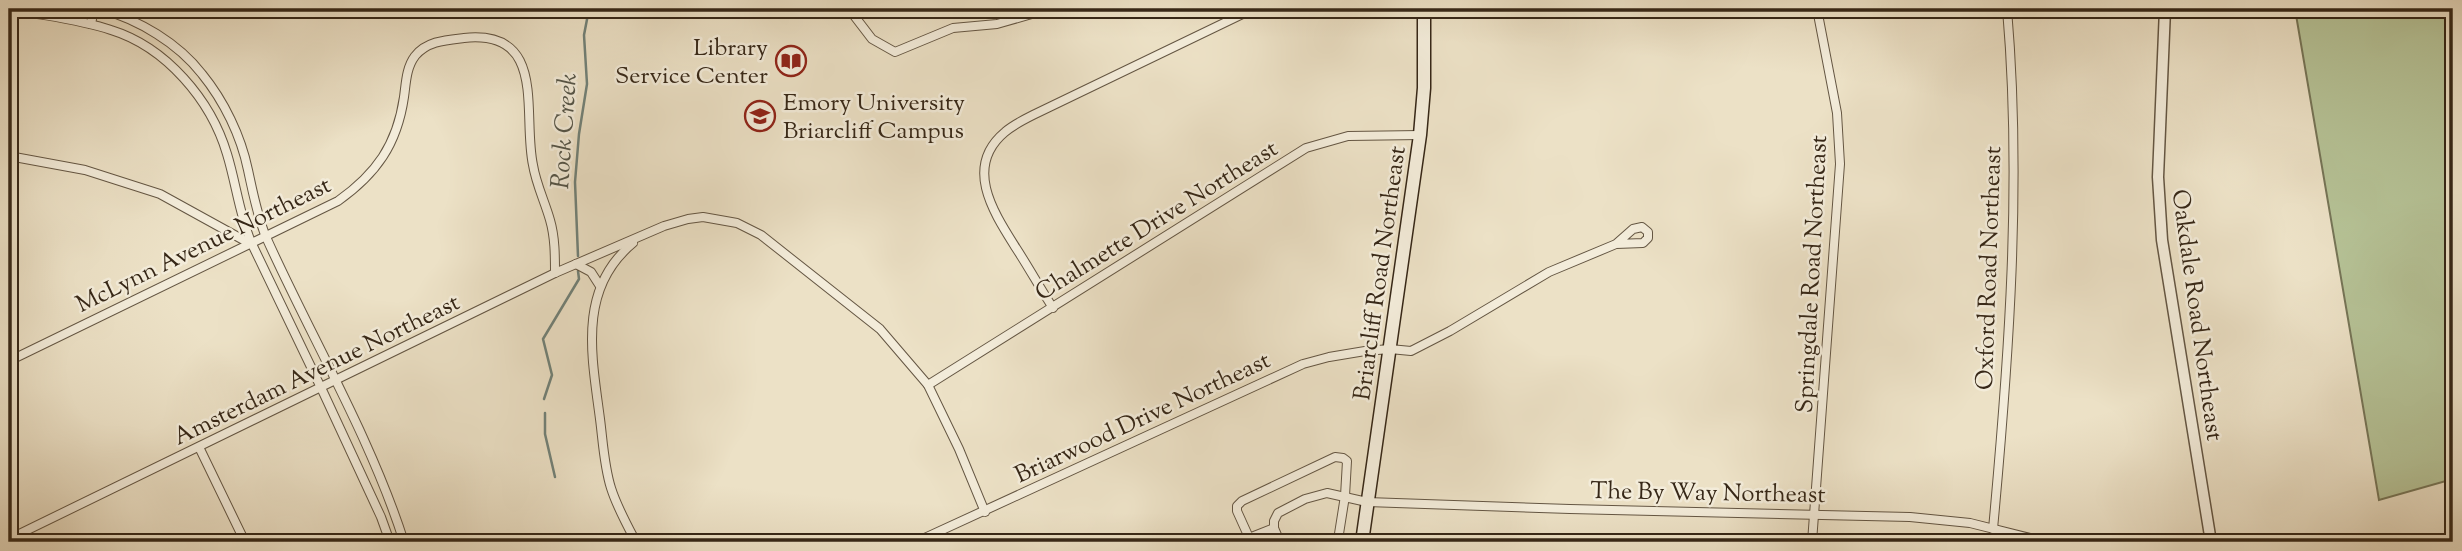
<svg xmlns="http://www.w3.org/2000/svg" width="2462" height="551" font-family="'Sorts Mill Goudy',serif">
<style>
.green{fill:#b6c397;stroke:#767557;stroke-width:2}
.lines{fill:none;stroke-linecap:round;stroke-linejoin:round}
.stream{stroke:#718178;stroke-width:2.5}
.minor-casing{stroke:#645643;stroke-width:10}
.tertiary-casing{stroke:#645643;stroke-width:13}
.secondary-casing{stroke:#362717;stroke-width:15}
.minor{stroke:#f3ecda;stroke-width:8}
.tertiary{stroke:#f3ecda;stroke-width:10}
.secondary{stroke:#f3ecda;stroke-width:12}
.labels{text-anchor:middle;stroke-width:5;stroke-linejoin:round;paint-order:stroke}
.poi-label{font-size:24px;fill:#362717;stroke:#f3ecda;text-anchor:end}
.street-label{font-size:24px;fill:#362717;stroke:#f3ecda}
.water-label{font-size:26px;font-style:italic;fill:#545447;stroke:#f3ecda}
</style>
<rect width="100%" height="100%" fill="#ece1c6"/>
<filter id="stains"><feTurbulence type="fractalNoise" baseFrequency=".00286" numOctaves="4"/><feColorMatrix values="0 0 0 0 .2 0 0 0 0 .09 0 0 0 0 .02 0 0 0 .5 -.17"/></filter>
<radialGradient id="worn" r=".72"><stop offset=".6" stop-color="#630" stop-opacity="0"/><stop offset="1" stop-color="#630" stop-opacity=".3"/></radialGradient>
<polygon class="green" points="2295,9 2453,9 2453,479 2379,500"/>
<g class="lines">
<g class="stream">
<polyline points="578,256 575,182 579,134 587,84 584,35 589,9"/>
<polyline points="544,399 552,375 543,339 579,279 578,271"/>
<polyline points="545,413 545,434 555,477"/>
</g>
<g class="minor-casing">
<g id="minor">
<path d="M11,9C44,16 79,19 111,30C166,47 211,100 227,154C236,183 239,213 251,242L324,394L381,517L390,542"/>
<path d="M101,9C139,20 178,43 202,74C224,101 241,136 248,170C253,193 257,215 266,237C311,337 371,438 404,542"/>
<polyline points="849,9 872,39 895,52 953,28 997,24 1049,9"/>
<polyline points="91,24 94,9"/>
<polyline points="9,156 85,170 160,194 249,243"/>
<path d="M633,243C577,289 592,357 600,419C603,442 604,466 611,488C617,507 627,525 636,542"/>
<polyline points="576,264 591,272 600,286"/>
<path d="M1053,308C1040,288 1029,268 1016,248C994,213 963,167 1005,132C1013,125 1023,120 1033,115L1253,9"/>
<path d="M9,361L338,201C376,174 397,145 404,97C406,83 406,68 415,56C427,41 446,40 464,38C548,29 522,114 533,165C536,184 545,202 550,220C555,237 555,256 555,273"/>
<polyline points="928,385 1306,148 1348,136 1420,135"/>
<polyline points="199,447 245,542"/>
<path d="M1993,529C2009,357 2022,181 2007,9"/>
<polyline points="1249,538 1274,528"/>
<polyline points="9,539 555,273 664,226 688,219 703,217 737,223 761,235 880,329 928,385 959,449 985,512"/>
<polyline points="739,542 776,539 813,542"/>
<polyline points="916,542 1303,364 1329,357 1365,351 1390,349 1411,351 1450,331 1549,272 1616,244 1633,229 1642,227 1648,232 1648,238 1643,243 1616,244"/>
<polyline points="1251,542 1237,511 1237,506 1242,501 1335,457 1343,458 1347,461 1345,496 1338,540 1316,542"/>
<polyline points="1280,542 1274,528 1274,521 1278,513 1305,499 1327,493 1367,502 1570,509 1910,517 1970,523 2046,542"/>
<polyline points="1812,542 1840,164 1837,113 1817,9"/>
</g>
</g>
<g class="tertiary-casing">
<polyline id="tertiary" points="2165,9 2158,177 2162,240 2211,542"/>
</g>
<g class="secondary-casing">
<polyline id="secondary" points="1362,542 1420,135 1424,88 1424,9"/>
</g>
<use href="#minor" class="minor"/>
<use href="#tertiary" class="tertiary"/>
<use href="#secondary" class="secondary"/>
</g>
<defs>
<g id="library-ring" transform="scale(1.575)"><circle r="9.5" fill="#f3ecda" stroke="#8f2418" stroke-width="1.5"/><path d="M-6-4Q-3-5.5-.7-3.5V5Q-3 3-6 4ZM6-4Q3-5.5 .7-3.5V5Q3 3 6 4Z" fill="#8f2418"/></g>
<g id="university-ring" transform="scale(1.575)"><circle r="9.5" fill="#f3ecda" stroke="#8f2418" stroke-width="1.5"/><path d="M0-5L7-2L0 1L-7-2ZM-4 1L0 2.5L4 1V4Q0 6-4 4Z" fill="#8f2418"/></g>
</defs>
<g fill-rule="evenodd">
<use href="#library-ring" x="791" y="61"/>
<use href="#university-ring" x="760" y="116"/>
</g>
<g class="labels">
<g class="poi-label">
<text x="768" y="55">Library<tspan x="768" dy="28">Service Center</tspan></text>
<text x="783" y="110" text-anchor="start">Emory University<tspan x="783" dy="28">Briarcliff Campus</tspan></text>
</g>
<g class="street-label">
<text transform="translate(1156 220) rotate(-32)" y="8">Chalmette Drive Northeast</text>
<text transform="translate(203 244) rotate(-26)" y="8">McLynn Avenue Northeast</text>
<text transform="translate(1988 268) rotate(-88)" y="8">Oxford Road Northeast</text>
<text transform="translate(1379 273) rotate(-82)" y="8">Briarcliff Road Northeast</text>
<text transform="translate(1811 274) rotate(-87)" y="8">Springdale Road Northeast</text>
<text transform="translate(2198 315) rotate(82)" y="8">Oakdale Road Northeast</text>
<text transform="translate(316 369) rotate(-26)" y="8">Amsterdam Avenue Northeast</text>
<text transform="translate(1142 417) rotate(-25)" y="8">Briarwood Drive Northeast</text>
<text transform="translate(1708 492) rotate(1)" y="8">The By Way Northeast</text>
</g>
<g class="water-label">
<text transform="translate(563 131) rotate(-86)" y="9">Rock Creek</text>
</g>
</g>
<rect width="2462" height="551" fill="none" stroke="#ece1c6" stroke-width="35"/>
<rect x="10" y="10" width="2441" height="530" fill="none" stroke="#362717" stroke-width="3.5"/>
<rect x="18" y="18" width="2427" height="516" fill="none" stroke="#362717" stroke-width="2"/>
<rect width="100%" height="100%" filter="url(#stains)"/>
<rect width="100%" height="100%" fill="url(#worn)"/>
</svg>
